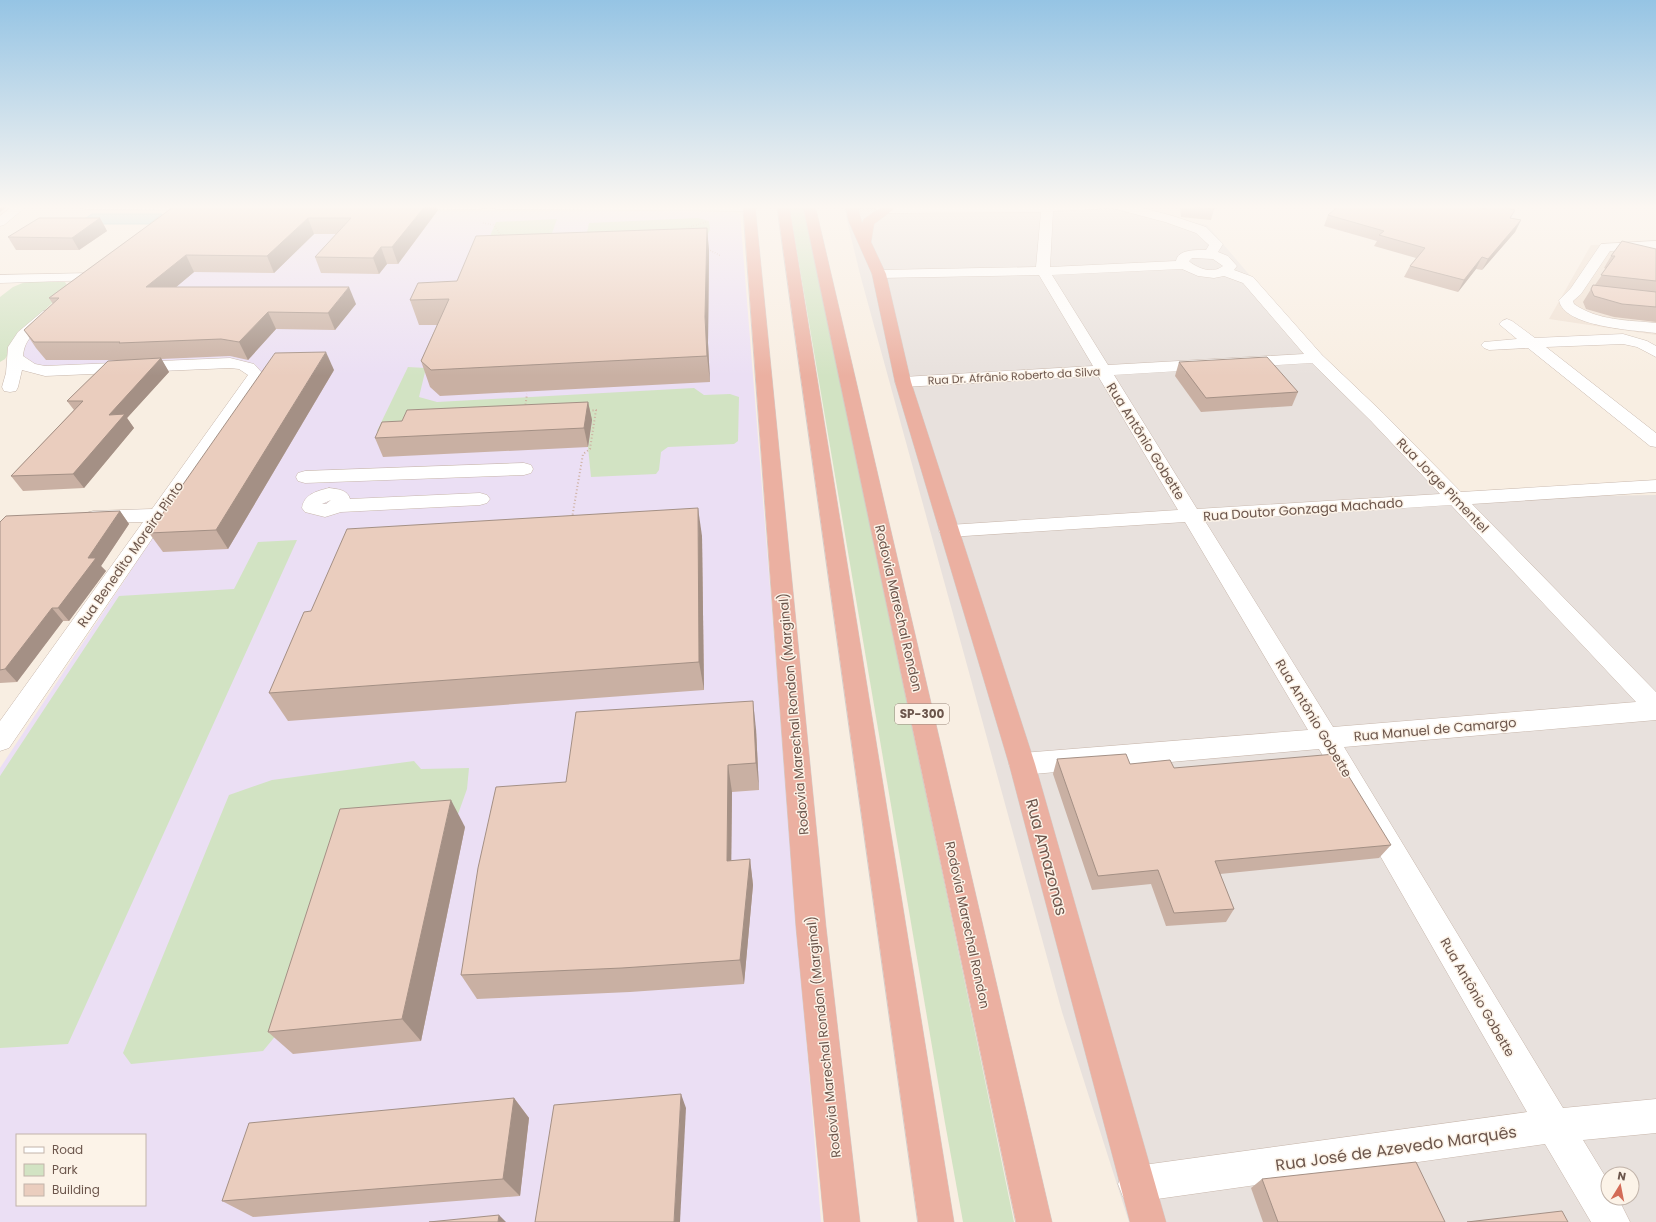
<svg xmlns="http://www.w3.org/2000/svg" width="1656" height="1222" font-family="Poppins,sans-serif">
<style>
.residential{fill:#efe0d2}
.industrial{fill:#e8e1dd;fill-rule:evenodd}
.education{fill:#ebdff4;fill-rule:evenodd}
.green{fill:#d2e3c3}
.water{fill:#badcdf;stroke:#a2cbcf}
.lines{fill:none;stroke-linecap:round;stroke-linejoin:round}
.minor-casing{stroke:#c7b6ab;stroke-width:1}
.highway-casing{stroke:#d3ccc9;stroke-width:1}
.path-far1{stroke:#ceb0a1;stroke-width:1.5;stroke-dasharray:0.5 2;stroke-linecap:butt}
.path{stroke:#ceb0a1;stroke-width:2;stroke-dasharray:1 2.5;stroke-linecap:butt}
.minor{fill:#fff;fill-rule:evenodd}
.highway{fill:#ebb0a1;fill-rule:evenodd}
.wall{fill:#c9b0a3}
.shaded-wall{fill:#a49085}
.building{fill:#eacdbe;stroke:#a49085}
.labels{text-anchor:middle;stroke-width:3;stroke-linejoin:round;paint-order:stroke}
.far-street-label{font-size:11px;fill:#6c564c;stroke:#fcf3e8}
.shield{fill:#fcf3e8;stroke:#97857b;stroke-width:1}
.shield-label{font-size:12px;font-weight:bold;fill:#6c564c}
.street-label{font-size:13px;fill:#6c564c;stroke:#fcf3e8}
.near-street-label{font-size:16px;fill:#6c564c;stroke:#fcf3e8}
</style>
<rect width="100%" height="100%" fill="#f8eee2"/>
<polygon class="residential" points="1656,244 1656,335 1549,319 1591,245"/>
<path class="industrial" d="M850,205H1108L1207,225L1303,338L1466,498L1656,495V1222H1129L1062,1012L861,278L846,217ZM1608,1174H1632V1198H1608Z"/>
<path class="education" d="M203,211H653L733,212L740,214L821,1222H0V768L262,373L244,363L27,371L17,358L24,335ZM17,1135H145V1205H17Z"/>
<g class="green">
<polygon points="789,205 805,205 1014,1222 963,1222 945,1123"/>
<polygon points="698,218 709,221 710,229 703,246 583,251 589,223"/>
<polygon points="557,219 546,250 484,250 496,222"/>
<polygon points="25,282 65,282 68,287 20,335 5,359 0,362 0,297 13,287"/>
<polygon points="408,367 426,368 419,397 437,402 694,388 704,395 730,394 739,397 738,441 734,444 668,447 661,452 659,470 656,474 591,477 588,447 592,421 390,441 377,431"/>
<polygon points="297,540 68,1044 0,1048 0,776 119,596 234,589 258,542"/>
<polygon points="414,761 421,769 469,768 467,789 457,817 263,1051 131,1064 123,1053 229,795 272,780"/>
</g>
<polygon class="water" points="92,214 162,214 149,224 77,224"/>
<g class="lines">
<g class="minor-casing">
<g id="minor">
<polygon points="14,205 28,205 4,225 0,226 0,216"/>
<polygon points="79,205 211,205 211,206 209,209 205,210 85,209 81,208"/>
<polygon points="402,205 487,205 485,208 481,209 408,210 404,209"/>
<polygon points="490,205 755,205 756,207 754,210 750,211 496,209 492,208"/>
<path d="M870,205H1104L1102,208L1098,209L1053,211L1050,267L1176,261C1178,249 1196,250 1206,250L1209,245L1196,233L1165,222L1112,208L1110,205H1131L1173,216L1206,227L1223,244L1218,252L1228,256L1237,266L1234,270L1253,277L1322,355L1383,413L1461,492L1656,480V492L1472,504L1656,692V720L1344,747L1563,1108L1656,1099V1133L1583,1140L1608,1181V1198H1618L1630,1222H1591L1545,1144L1136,1202L1123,1197L1118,1184L1123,1171L1136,1166L1527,1112L1319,749L1022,775L1013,772L1009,764L1013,756L1022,753L1308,730L1185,522L949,537L942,536L939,531L942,526L949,525L1178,510L1098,376L903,387L897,385L895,382L897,379L903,377L1093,366L1039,275L879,278L874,277L872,274L874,271L879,270L1036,267L1041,212L888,213L872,208ZM1192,258L1213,259L1223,266C1213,274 1199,269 1190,262L1189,261ZM1182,269L1198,276L1214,278L1224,276L1243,283L1304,354L1108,365L1052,275ZM1312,363L1371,421L1440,494L1197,509L1114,375ZM1451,505L1636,702L1333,727L1205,521Z"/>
<path d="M1656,241V249L1610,251L1581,294L1573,301L1574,304C1598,321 1628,320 1656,323V333C1634,330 1563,327 1559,300L1571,288L1601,244Z"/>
<polygon points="92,273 97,274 99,277 97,280 0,283 0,275"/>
<path d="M48,310L53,311L55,314C44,331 25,332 23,356L35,364L45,366L230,358L254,364L264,375L9,748L0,751V721L143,522L93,523L86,521L83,517L86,513L93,511L152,509L248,375L239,369L230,368L45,376L22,370L18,387L16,391L10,392L4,391L2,387L6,373L8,347L18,332L43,311Z"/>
<polygon points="1507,319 1512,321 1535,338 1623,334 1647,341 1656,346 1656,357 1637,347 1623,344 1546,347 1656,433 1656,447 1650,446 1528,348 1489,350 1484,348 1481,345 1484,342 1517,339 1499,324 1502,321"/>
<polygon points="524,463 531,465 533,469 531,473 524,475 305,483 298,481 296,477 298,473 305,471"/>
<path d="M329,488C338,489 348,490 350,499L480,493L487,495L490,499L487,503L480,505L341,512L325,517L305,512L302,508C304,494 317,491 329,488ZM331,500L326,504H322Z"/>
</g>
</g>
<g class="highway-casing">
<g id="highway">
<polygon points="743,205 755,205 826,927 860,1222 824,1222 796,927"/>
<polygon points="777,205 789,205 954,1222 918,1222"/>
<polygon points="803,205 815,205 1052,1222 1016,1222"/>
<path d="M845,205H857L862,223L864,219C872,214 882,204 892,206L894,209L874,224L871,242L886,274L911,382L1035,764L1166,1222H1130L1009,764L895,382L872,274L849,222Z"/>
</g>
</g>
<g class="path-far1">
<polyline points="483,223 494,225 500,234 506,236"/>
<polyline points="684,229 706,222"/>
<polyline points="706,248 721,256"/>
</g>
<g class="path">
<polyline points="525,408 527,394"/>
<polyline points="572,518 583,454 590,449 596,410 587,411"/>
</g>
<use href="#minor" class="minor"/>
<use href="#highway" class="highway"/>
</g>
<g class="wall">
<polygon points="176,205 438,210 398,264 387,264 379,274 321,273 315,257 336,234 314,234 274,273 194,272 176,287 356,304 335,330 276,329 248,360 230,356 161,359 169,372 127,418 134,428 84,488 23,491 11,476 74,410 67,401 128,360 46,360 36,348 24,330 53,304 49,298"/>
<polygon points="1180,205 1214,205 1214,209 1211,220 1181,217"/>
<polygon points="1328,215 1510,218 1521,220 1515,232 1482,270 1476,269 1458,292 1404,277 1410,266 1416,258 1374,246 1377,241 1324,226"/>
<polygon points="100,218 107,231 79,250 16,250 8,237"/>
<polygon points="707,228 709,251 708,343 710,382 440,396 430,387 421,361 437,325 419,325 410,300 457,281"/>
<polygon points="1656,249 1656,322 1614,317 1586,309 1583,302 1591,289 1595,285 1606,269 1604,268 1611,256"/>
<polygon points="1179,362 1298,392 1292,406 1201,412 1175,376"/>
<polygon points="334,370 228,549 163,552 149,533"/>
<polygon points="588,402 592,420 588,447 383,457 375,438 402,421"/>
<polygon points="120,511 129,524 101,566 106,571 69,621 63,621 17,682 0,683 0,522"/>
<polygon points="702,536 704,690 288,721 269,693 311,611"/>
<polygon points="756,729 759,790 732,792 731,861 750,859 753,885 744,984 630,992 477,999 461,975 566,782"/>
<polygon points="1057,759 1130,764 1174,768 1391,845 1379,858 1220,874 1234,909 1226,922 1166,926 1151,884 1092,890 1053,774"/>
<polygon points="465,827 421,1041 293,1054 268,1032"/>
<polygon points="514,1098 529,1118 520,1196 253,1217 222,1201"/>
<polygon points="1262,1179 1445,1222 1263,1222 1251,1188"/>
</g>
<g class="shaded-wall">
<polygon points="0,205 10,205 0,212"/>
<polygon points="426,205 437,205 438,210 398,264 392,247"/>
<polygon points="100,218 107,231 79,250 72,238"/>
<polygon points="308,218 314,234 274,273 267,256"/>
<polygon points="1521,220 1515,232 1482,270 1488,259"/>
<polygon points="707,228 709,251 708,343 710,382 707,356 705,317"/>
<polygon points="381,247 387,264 379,274 373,258"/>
<polygon points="186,255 194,272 156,304 146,287"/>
<polygon points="1482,257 1476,269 1458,292 1464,280"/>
<polygon points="349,287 356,304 335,330 328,313"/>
<polygon points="268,312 276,329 248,360 239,342"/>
<polygon points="326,352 334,370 228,549 216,530"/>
<polygon points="161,358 169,372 127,418 134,428 84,488 73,474 109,415"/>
<polygon points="588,402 592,420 588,447 584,428"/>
<polygon points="698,508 702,536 704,690 699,662"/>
<polygon points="120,511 129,524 101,566 106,571 69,621 58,608 88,558"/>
<polygon points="52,608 63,621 17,682 5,669"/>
<polygon points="753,701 756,729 759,790 756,763"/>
<polygon points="728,765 732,792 731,887 727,861"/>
<polygon points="451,800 465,827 421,1041 402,1019"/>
<polygon points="750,859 753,885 744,984 740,960"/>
<polygon points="681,1094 686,1108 680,1222 674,1222"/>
<polygon points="514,1098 529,1118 520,1196 503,1179"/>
<polygon points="499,1215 506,1222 498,1222"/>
</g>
<g class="building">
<polygon points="176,205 426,205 392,247 381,247 373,258 315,257 351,218 308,218 267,256 186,255 146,287 349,287 328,313 268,312 239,342 221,339 119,343 120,342 34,342 24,330 59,298 49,298"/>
<polygon points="1184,205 1214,205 1214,209 1184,206"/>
<polygon points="1340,205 1467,205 1485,209 1489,205 1495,205 1515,210 1510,218 1521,220 1488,259 1482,257 1464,280 1410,266 1425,248 1379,235 1384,231 1328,215"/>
<polygon points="39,218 100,218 72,238 8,237"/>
<polygon points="707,228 705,317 707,356 431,370 421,361 449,299 410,300 418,283 457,281 476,236"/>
<polygon points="1622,241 1656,249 1656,281 1601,275 1615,256 1611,256"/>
<polygon points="1593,285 1656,292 1656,307 1622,304 1594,296 1591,289"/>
<polygon points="326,352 216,530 149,533 275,353"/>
<polygon points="1267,357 1298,392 1206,398 1179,362"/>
<polygon points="161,358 109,415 125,414 73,474 11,476 83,401 67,401 108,361"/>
<polygon points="588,402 584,428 375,438 382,422 402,421 407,410"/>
<polygon points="698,508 699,662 269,693 304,612 311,611 347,529"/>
<polygon points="120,511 88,558 96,558 58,608 52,608 5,669 0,670 0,522 6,516"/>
<polygon points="753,701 756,763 728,765 727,861 750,859 740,960 622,968 461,975 478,868 496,787 566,782 576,712"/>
<polygon points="1126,754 1130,764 1170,760 1174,768 1335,754 1391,845 1215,861 1234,909 1174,913 1158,870 1098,876 1057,759"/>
<polygon points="451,800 402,1019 268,1032 340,809"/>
<polygon points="681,1094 674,1222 535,1222 554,1105"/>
<polygon points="514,1098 503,1179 222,1201 249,1123"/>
<polygon points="1416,1162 1445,1222 1278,1222 1262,1179"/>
<polygon points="1562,1211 1568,1222 1467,1222"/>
<polygon points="499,1215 498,1222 429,1222"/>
</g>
<linearGradient id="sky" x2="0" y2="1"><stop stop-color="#95c4e4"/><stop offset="0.55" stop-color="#fcf7f2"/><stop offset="1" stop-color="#fcf7f2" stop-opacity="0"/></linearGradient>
<rect width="1656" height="376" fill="url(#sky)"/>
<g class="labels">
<g class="far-street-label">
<text transform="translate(1014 376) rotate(-3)" y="4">Rua Dr. Afrânio Roberto da Silva</text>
</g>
<rect class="shield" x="895" y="704" width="54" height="20" rx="3"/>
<g class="shield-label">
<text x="922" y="718">SP-300</text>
</g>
<g class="street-label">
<text transform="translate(1146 441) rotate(58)" y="5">Rua Antônio Gobette</text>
<text transform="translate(1443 485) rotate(46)" y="5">Rua Jorge Pimentel</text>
<text transform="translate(1303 509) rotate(-4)" y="5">Rua Doutor Gonzaga Machado</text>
<text transform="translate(130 554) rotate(-55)" y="5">Rua Benedito Moreira Pinto</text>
<text transform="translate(899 608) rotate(77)" y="5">Rodovia Marechal Rondon</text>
<text transform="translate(793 714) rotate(-95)" y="5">Rodovia Marechal Rondon (Marginal)</text>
<text transform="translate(1314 718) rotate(59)" y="5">Rua Antônio Gobette</text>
<text transform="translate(1435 729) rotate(-5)" y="5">Rua Manuel de Camargo</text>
<text transform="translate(968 925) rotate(78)" y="5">Rodovia Marechal Rondon</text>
<text transform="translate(1478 997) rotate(60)" y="5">Rua Antônio Gobette</text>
<text transform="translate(823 1037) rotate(-96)" y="5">Rodovia Marechal Rondon (Marginal)</text>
</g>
<g class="near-street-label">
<text transform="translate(1047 857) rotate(75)" y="6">Rua Amazonas</text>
<text transform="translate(1396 1148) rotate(-8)" y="6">Rua José de Azevedo Marquês</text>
</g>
</g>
<rect x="16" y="1134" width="130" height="72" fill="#fcf3e8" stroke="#c2b4aa"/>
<rect x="24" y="1147" width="20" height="6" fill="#ffffff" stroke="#c2b4aa"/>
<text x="52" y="1154" font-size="12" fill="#6c564c">Road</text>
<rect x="24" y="1164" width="20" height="12" fill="#d2e3c3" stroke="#c2b4aa"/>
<text x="52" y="1174" font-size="12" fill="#6c564c">Park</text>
<rect x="24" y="1184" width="20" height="12" fill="#eacdbe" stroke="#c2b4aa"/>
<text x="52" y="1194" font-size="12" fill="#6c564c">Building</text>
<g transform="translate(1620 1186) rotate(10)"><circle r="19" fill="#fcf3e8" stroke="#c2b4aa"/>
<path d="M0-3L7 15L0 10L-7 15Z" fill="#d36b57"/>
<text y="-6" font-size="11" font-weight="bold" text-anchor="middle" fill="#6c564c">N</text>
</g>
</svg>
